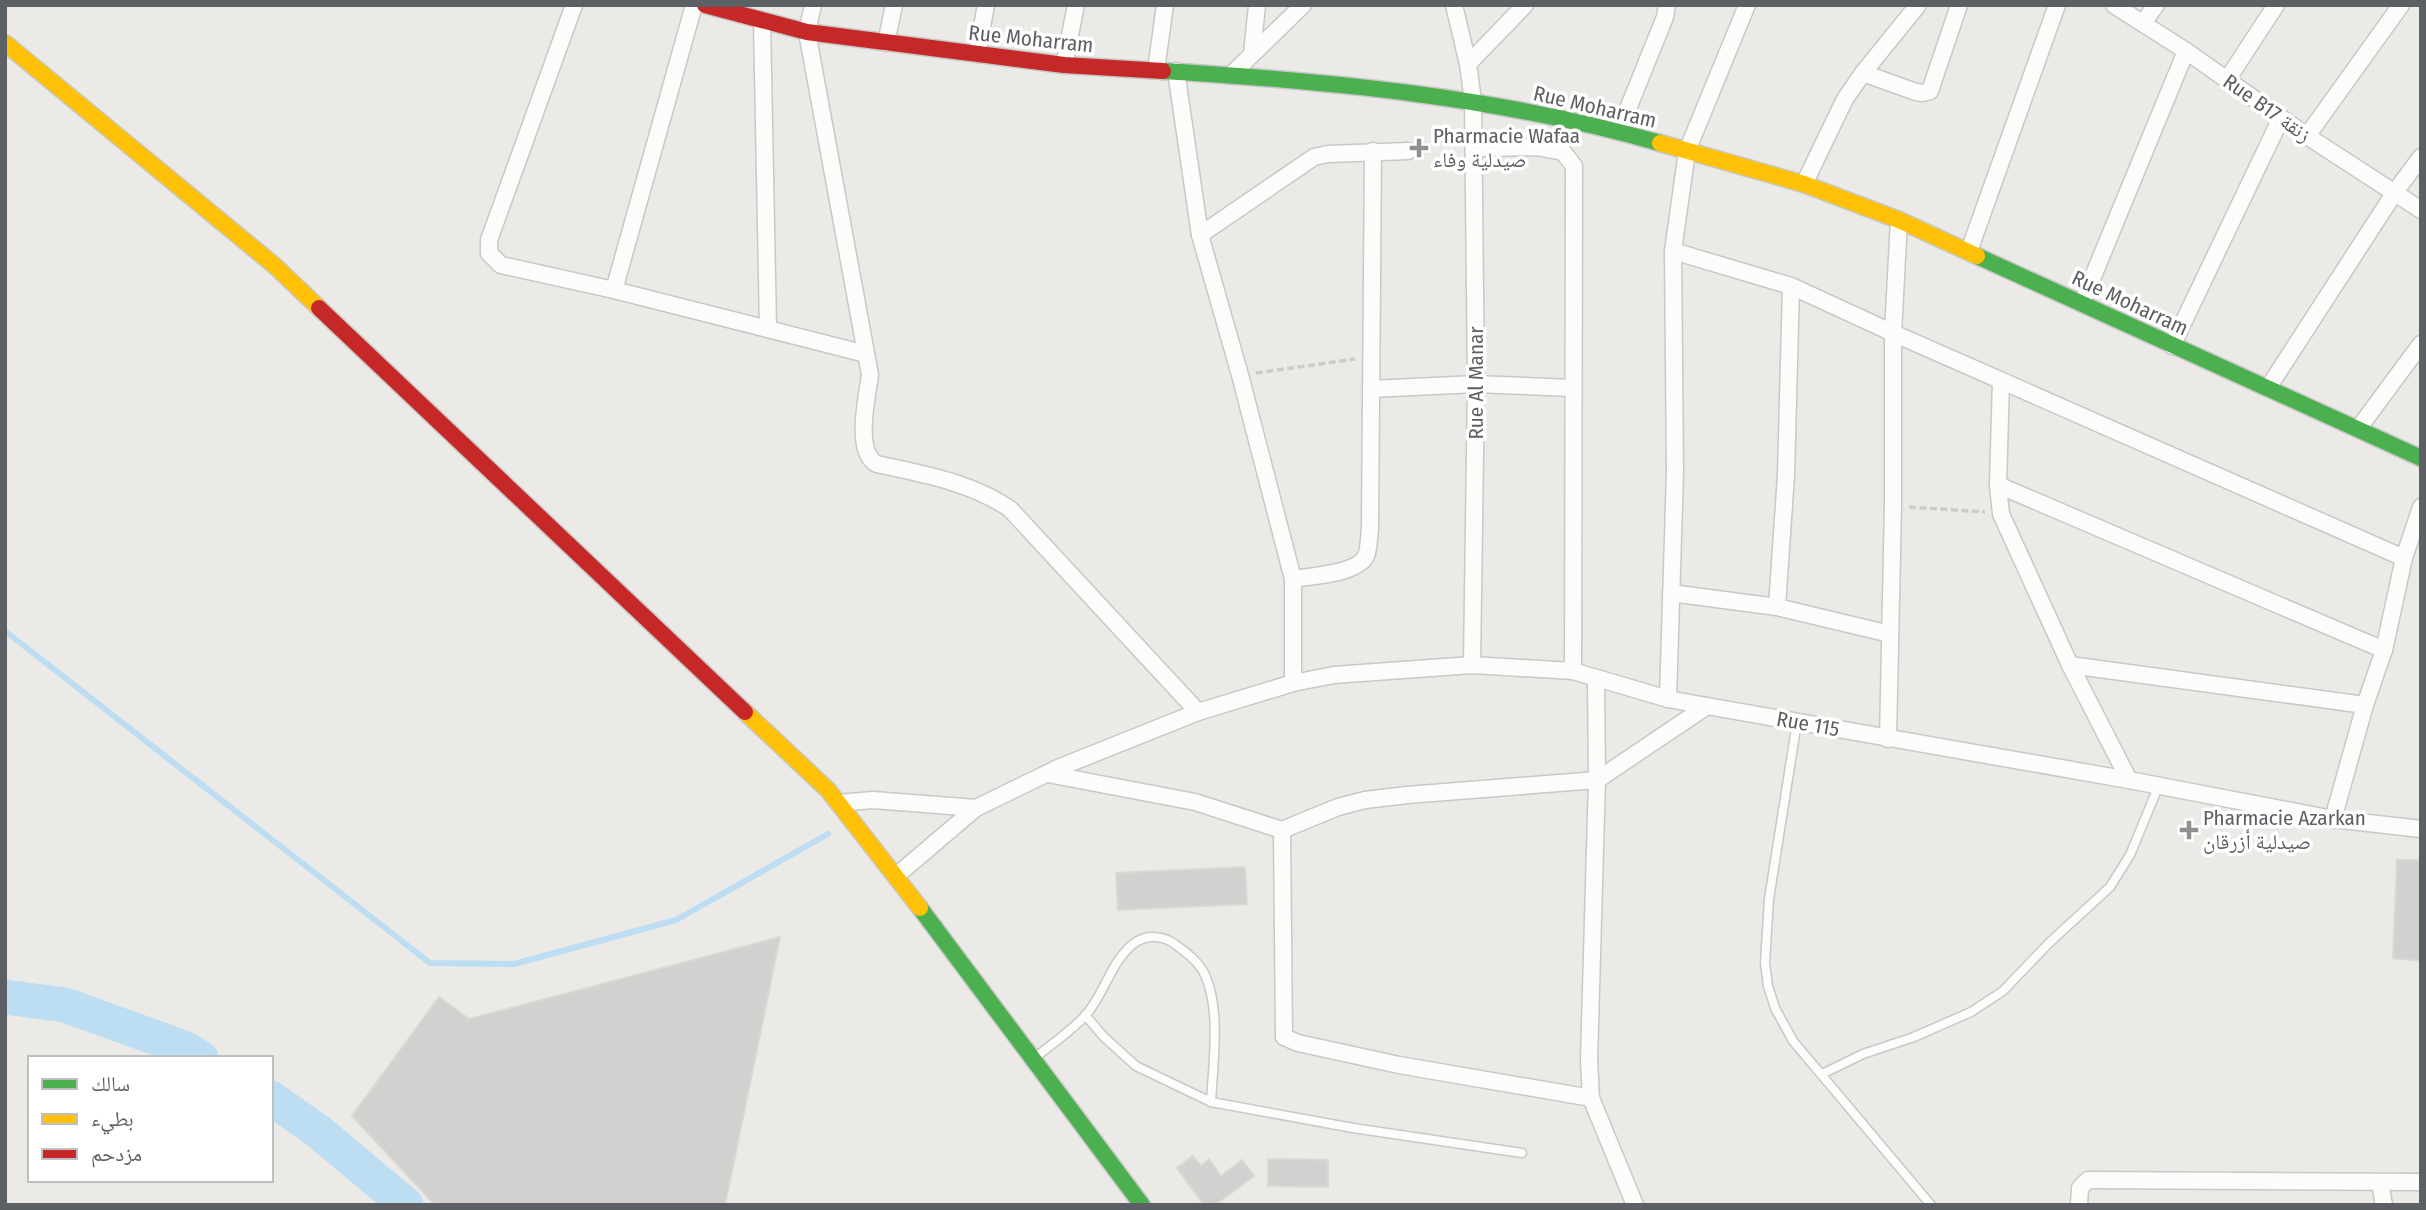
<svg xmlns="http://www.w3.org/2000/svg" width="2426" height="1210" font-family="'Fira Sans Condensed','Noto Naskh Arabic',sans-serif">
<style>
.lines{fill:none;stroke-linecap:round;stroke-linejoin:round}
.stream{stroke:#bdddf3;stroke-width:6}
.river{stroke:#bdddf3;stroke-width:35}
.building{fill:#d2d1cf;stroke:#dad8d5;stroke-width:2}
.lane-casing{stroke:#c8c8c8;stroke-width:11}
.street-casing{stroke:#c8c8c8;stroke-width:19}
.fast-casing{stroke:#c8c8c7;stroke-width:19}
.slow-casing{stroke:#c8c8c7;stroke-width:19}
.jam-casing{stroke:#c8c8c7;stroke-width:19}
.path{stroke:#c8ccca;stroke-width:3.5;stroke-dasharray:7 3.5;stroke-linecap:butt}
.lane{stroke:#fcfcfb;stroke-width:8}
.street{stroke:#fcfcfb;stroke-width:16}
.fast{stroke:#4caf50;stroke-width:16}
.slow{stroke:#ffc107;stroke-width:16}
.jam{stroke:#c62828;stroke-width:16}
.poi-dot{fill:#8e9091;stroke:#fff;stroke-width:2.5}
.labels{text-anchor:middle;stroke-width:7;stroke-linejoin:round;paint-order:stroke}
.street-label{font-size:21px;fill:#5c5f63;stroke:#fff}
.poi-label{font-size:21px;fill:#5c5f63;stroke:#fff;text-anchor:start}
</style>
<rect width="100%" height="100%" fill="#ebeae6"/>
<g class="lines">
<polyline class="stream" points="5,631 430,963 514,964 676,920 828,834"/>
<g class="river">
<polyline points="5,997 65,1005 184,1048 201,1058"/>
<polyline points="271,1098 319,1132 406,1205"/>
</g>
</g>
<g class="building">
<polygon points="2397,860 2421,860 2421,961 2393,958"/>
<polygon points="1245,867 1247,904 1118,910 1116,873"/>
<polygon points="780,937 725,1205 435,1205 352,1116 439,997 469,1019"/>
<polygon points="1193,1156 1201,1166 1209,1159 1221,1176 1242,1160 1254,1176 1215,1205 1204,1205 1177,1168"/>
<polygon points="1268,1159 1328,1160 1328,1187 1268,1186"/>
</g>
<g class="lines">
<g class="lane-casing">
<g id="lane">
<polyline points="1797,722 1769,899 1765,963 1768,986 1775,1008 1793,1041 1931,1205"/>
<polyline points="1085,1015 1104,1037 1136,1066 1211,1102 1353,1128 1522,1153"/>
<path d="M1036,1057C1052,1044 1071,1031 1085,1016C1105,994 1111,959 1136,942C1148,934 1165,936 1176,945C1187,953 1199,962 1205,975C1221,1010 1213,1064 1211,1102"/>
<polyline points="1822,1074 1863,1054 1914,1037 1971,1012 2003,991 2049,943 2110,887 2130,855 2159,785"/>
</g>
</g>
<g class="street-casing">
<g id="street">
<polyline points="574,5 489,240 489,253 501,265 614,290 866,354"/>
<path d="M813,5L807,32L870,375C867,397 854,452 877,464C922,474 971,482 1010,509L1198,712"/>
<polyline points="1454,5 1468,64 1473,101 1476,384 1472,665"/>
<polyline points="2114,5 2186,51 2307,136 2421,210"/>
<polyline points="762,20 768,329"/>
<polyline points="2143,23 2156,5"/>
<polyline points="886,43 894,5"/>
<polyline points="977,54 986,5"/>
<polyline points="1252,54 1257,5"/>
<polyline points="1468,64 1525,5"/>
<polyline points="1064,65 1076,5"/>
<polyline points="1156,70 1165,5"/>
<polyline points="1176,71 1200,235 1240,375 1293,579 1293,683"/>
<polyline points="1863,73 1916,92 1922,93 1930,91 1959,5"/>
<polyline points="1231,75 1303,5"/>
<polyline points="2227,80 2276,5"/>
<polyline points="1619,131 1665,17 1667,5"/>
<polyline points="2307,136 2401,5"/>
<polyline points="1474,148 1536,147 1563,152 1574,166 1573,671"/>
<polyline points="1804,184 1845,99 1863,73 1918,5"/>
<polyline points="1200,235 1314,157 1328,154 1408,151"/>
<polyline points="1673,251 1791,286 1893,333 2404,558"/>
<polyline points="1969,251 2057,5"/>
<polyline points="614,290 694,5"/>
<polyline points="2082,303 2186,51"/>
<polyline points="2172,346 2281,118"/>
<polyline points="2001,381 1998,485 2001,514 2070,665 2129,780"/>
<polyline points="2268,388 2395,192 2421,157"/>
<polyline points="1371,389 1476,384 1572,388"/>
<polyline points="2358,429 2421,344"/>
<polyline points="1998,485 2384,650"/>
<path d="M1293,579C1311,576 1357,574 1366,556C1369,549 1369,537 1370,528L1373,151"/>
<polyline points="1671,593 1777,607 1890,634"/>
<polyline points="1777,607 1786,475 1791,286"/>
<polyline points="2070,665 2365,705"/>
<polyline points="1596,678 1597,780 1589,1060 1591,1098 1635,1205"/>
<polyline points="1668,699 1675,472 1673,251 1687,151 1747,5"/>
<polyline points="1888,739 1893,505 1893,333 1899,220"/>
<polyline points="1048,774 1195,802 1282,830 1338,807 1365,800 1407,795 1597,780 1707,706"/>
<polyline points="838,803 873,800 976,808"/>
<polyline points="2333,819 2365,705 2384,650 2404,558 2421,507"/>
<polyline points="1282,830 1284,1037 1298,1043 1399,1065 1591,1098"/>
<polyline points="896,876 976,808 1058,768 1198,712 1293,683 1334,675 1472,665 1573,671 1668,699 1707,706 2129,780 2333,819 2421,829"/>
<polyline points="2380,1182 2384,1205"/>
<polyline points="2079,1205 2080,1188 2088,1180 2092,1180 2421,1182"/>
</g>
</g>
<g class="fast-casing">
<g id="fast">
<path d="M1163,71C1329,81 1499,97 1660,143"/>
<polyline points="1977,256 2421,458"/>
<polyline points="920,908 1142,1205"/>
</g>
</g>
<g class="slow-casing">
<g id="slow">
<polyline points="5,43 275,266 319,308"/>
<polyline points="1660,143 1804,184 1899,220 1977,256"/>
<polyline points="745,712 828,790 920,908"/>
</g>
</g>
<g class="jam-casing">
<g id="jam">
<polyline points="705,5 807,32 1064,65 1163,71"/>
<polyline points="319,308 745,712"/>
</g>
</g>
<g class="path">
<polyline points="1256,373 1355,359"/>
<polyline points="1909,507 1985,512"/>
</g>
<use href="#lane" class="lane"/>
<use href="#street" class="street"/>
<use href="#fast" class="fast"/>
<use href="#slow" class="slow"/>
<use href="#jam" class="jam"/>
</g>
<g class="poi-dot">
<path d="M1415.5 137.5h7v7h7v7h-7v7h-7v-7h-7v-7h7z"/>
<path d="M2185.5 819.5h7v7h7v7h-7v7h-7v-7h-7v-7h7z"/>
</g>
<g class="labels">
<g class="street-label">
<text transform="translate(1031 39) rotate(6)" y="7">Rue Moharram</text>
<text transform="translate(1595 107) rotate(13)" y="7">Rue Moharram</text>
<text transform="translate(2267 108) rotate(35)" y="7">Rue B17 زنقة</text>
<text transform="translate(2130 303) rotate(25)" y="7">Rue Moharram</text>
<text transform="translate(1476 383) rotate(-90)" y="7">Rue Al Manar</text>
<text transform="translate(1808 724) rotate(10)" y="7">Rue 115</text>
</g>
<g class="poi-label">
<text x="1433" y="143">Pharmacie Wafaa<tspan x="1433" dy="24">صيدلية وفاء</tspan></text>
<text x="2203" y="825">Pharmacie Azarkan<tspan x="2203" dy="24">صيدلية أزرقان</tspan></text>
</g>
</g>
<rect width="2426" height="1210" fill="none" stroke="#5c5f63" stroke-width="14"/>
<rect x="28" y="1056" width="245" height="126" fill="#ffffff" stroke="#bebfc1" stroke-width="2"/>
<rect x="42" y="1079" width="35" height="10" fill="#4caf50" stroke="#bebfc1" stroke-width="2"/>
<text x="91" y="1091" font-size="21" fill="#5c5f63">سالك</text>
<rect x="42" y="1114" width="35" height="10" fill="#ffc107" stroke="#bebfc1" stroke-width="2"/>
<text x="91" y="1126" font-size="21" fill="#5c5f63">بطيء</text>
<rect x="42" y="1149" width="35" height="10" fill="#c62828" stroke="#bebfc1" stroke-width="2"/>
<text x="91" y="1161" font-size="21" fill="#5c5f63">مزدحم</text>
</svg>
